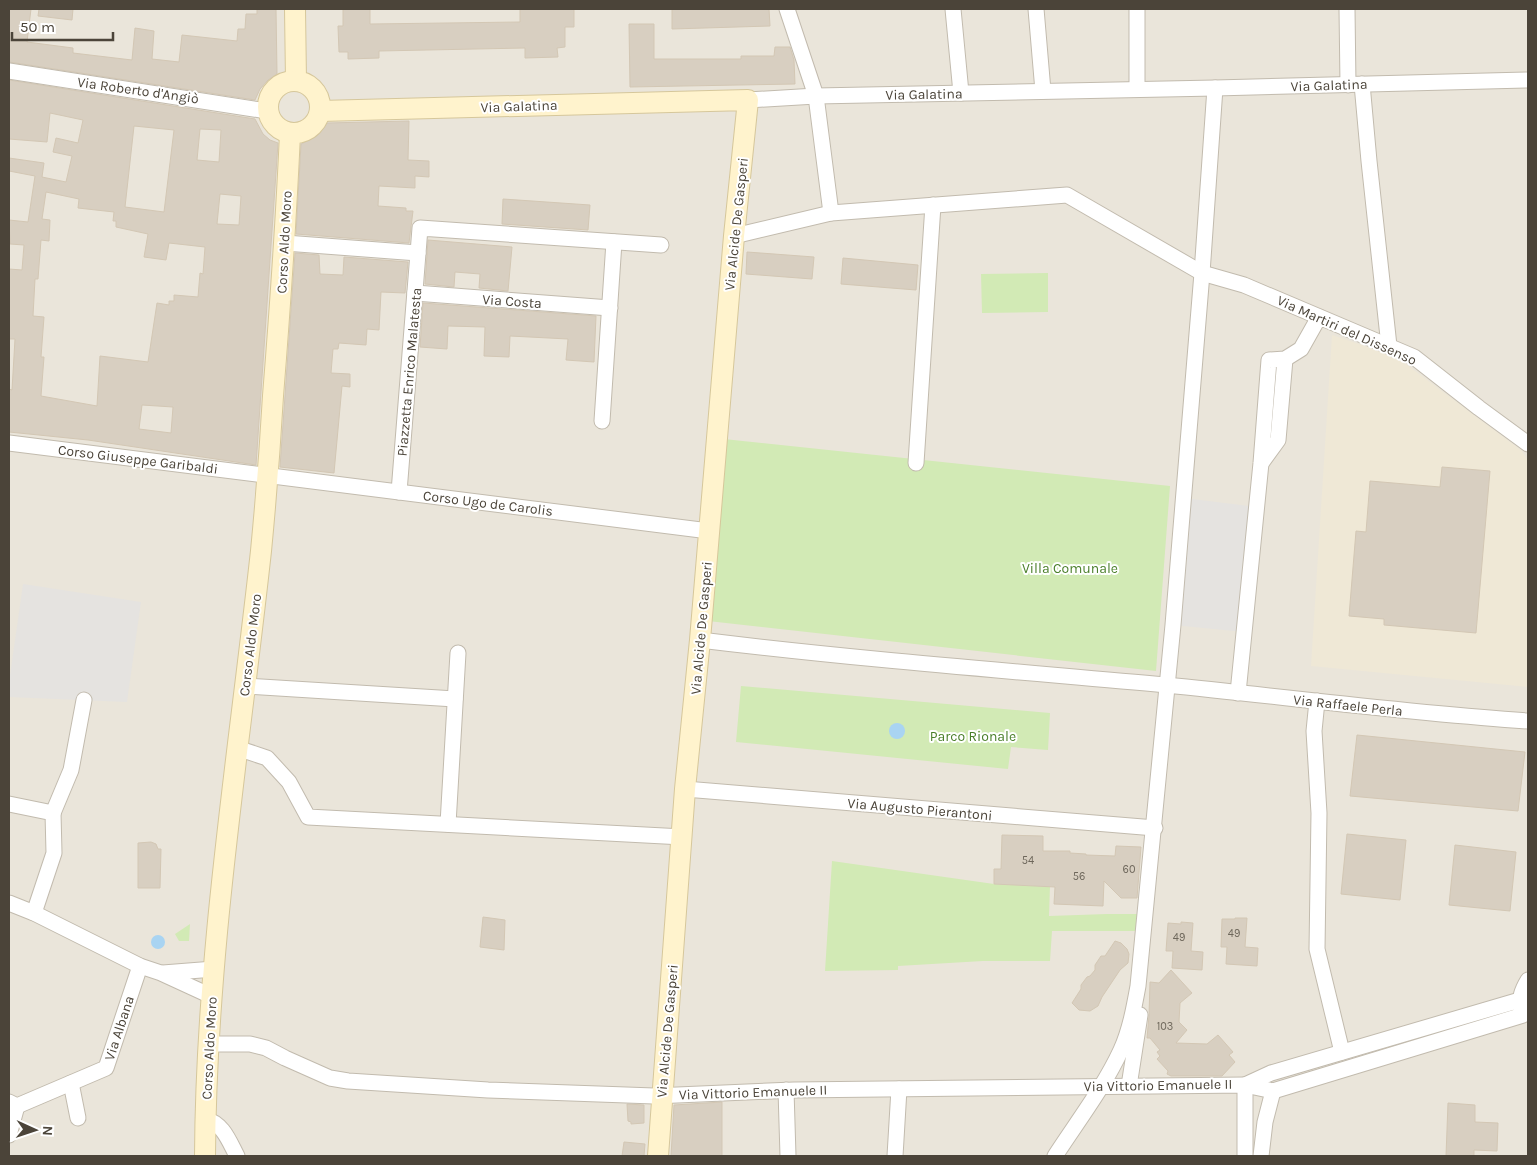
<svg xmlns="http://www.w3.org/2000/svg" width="1537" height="1165" font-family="Karla,sans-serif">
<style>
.residential{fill:#eae5da}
.education{fill:#efe8d6}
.green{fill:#d2eab5}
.parking{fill:#e5e3e0}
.water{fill:#a9d4f2}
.building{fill:#d8cfc1;stroke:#d3c7b4;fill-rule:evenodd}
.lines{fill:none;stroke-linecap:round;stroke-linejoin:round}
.minor-casing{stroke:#c2bbae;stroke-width:17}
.secondary-casing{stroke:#d6c79b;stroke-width:22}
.minor{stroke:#fff;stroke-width:15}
.secondary{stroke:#fff3cd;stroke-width:20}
.labels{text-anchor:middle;stroke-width:4;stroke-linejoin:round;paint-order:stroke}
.number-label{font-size:11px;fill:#6e675b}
.street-label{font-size:14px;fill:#4b4439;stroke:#fff}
.park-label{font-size:14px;fill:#4a7f2a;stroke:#fff}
</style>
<rect width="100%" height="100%" fill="#f6f3ec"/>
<rect class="residential" x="9" y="9" width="1519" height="1147"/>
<polygon class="education" points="1332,335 1395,356 1522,451 1528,461 1528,687 1311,666"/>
<g class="green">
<polygon points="1048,273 1048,312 982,313 981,274"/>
<polygon points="724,439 1170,486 1156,671 708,621"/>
<polygon points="741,686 1050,713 1048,750 1011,747 1008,769 736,742"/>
<polygon points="832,861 994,884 1050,886 1049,916 1107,914 1146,914 1145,931 1052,931 1050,961 983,961 898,966 898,970 825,971"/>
<polygon points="190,924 189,941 179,941 175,934"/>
</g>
<g class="parking">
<polygon points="1184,498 1257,507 1244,632 1173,625"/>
<polygon points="23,584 141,602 127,702 9,697 9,682"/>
</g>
<g class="water">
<circle cx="897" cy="731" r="8"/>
<circle cx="158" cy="942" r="7"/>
</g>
<g class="building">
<polygon points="9,9 31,9 27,42 73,48 73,53 132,60 135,28 154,31 152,59 179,62 182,35 237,41 238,29 245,29 246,14 257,14 257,9 276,9 277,74 268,80 260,89 255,100 9,62"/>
<polygon points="39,9 73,9 72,20 38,16"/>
<polygon points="343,9 370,9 370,24 520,22 520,9 574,9 574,27 565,27 565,47 557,48 558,57 525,58 525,48 379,51 379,58 348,59 348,52 339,52 338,26 343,26"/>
<polygon points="672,9 769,9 770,26 672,29"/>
<polygon points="629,24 654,24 654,59 741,59 741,56 774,56 775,47 790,47 794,60 795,84 630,87"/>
<path d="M9,80L255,119L263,134L270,140L278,143L256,465L88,440L9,432V389L12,390L15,339H9V269L22,270L24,245L10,244L9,220L28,222L35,176L9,171V158L44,163L42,177L66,182L72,156L53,152L56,138L78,143L83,120L50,113L47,142L9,139ZM134,126L174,130L164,212L125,207ZM200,129L221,130L219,162L197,160ZM46,192L79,199L78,208L114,212L113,221H116V227L148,234L144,257L166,260L169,243L205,247L203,274L200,273L198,297L174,295V301H169V305L157,303L148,362L100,356L97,406L41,396L44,357H41L44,317L33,316L35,279H38L41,240L49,241L50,220L42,219ZM220,194L241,196L239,225L217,224ZM142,405L173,407L171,433L139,429Z"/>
<polygon points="409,121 408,160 429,161 429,177 415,176 415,188 379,186 378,206 406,208 406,211 413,211 409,243 296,234 301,144 317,136 327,123"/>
<polygon points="503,199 590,205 588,230 502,224"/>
<polygon points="428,240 512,247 508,291 479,288 480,274 455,272 454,287 425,284"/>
<polygon points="747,252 814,257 812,279 746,274"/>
<polygon points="295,253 319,255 320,274 343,275 344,257 408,262 405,293 381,292 379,330 367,329 366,345 339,343 338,349 333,349 331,373 350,374 350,387 342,386 334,473 280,467"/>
<polygon points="843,258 918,265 916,290 841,284"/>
<polygon points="423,303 596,316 594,362 566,360 568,339 510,336 509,357 484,356 485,327 448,326 447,349 420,347"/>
<polygon points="1442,467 1490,471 1476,633 1384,625 1384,619 1349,616 1356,531 1366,532 1370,481 1440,487"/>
<polygon points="1357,735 1525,752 1518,811 1350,796"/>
<polygon points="1347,834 1406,840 1400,900 1341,894"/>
<polygon points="1002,835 1043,836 1043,851 1070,851 1070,853 1086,854 1086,855 1115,856 1116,846 1141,847 1137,898 1121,898 1104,881 1103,906 1054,904 1055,887 994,884 994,869 1001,869"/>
<polygon points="151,842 156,844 158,849 161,849 160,888 138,888 138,843"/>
<polygon points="1455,845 1516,852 1510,911 1449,905"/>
<polygon points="483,917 505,920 504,950 480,947"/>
<polygon points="1235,918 1247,918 1245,947 1258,948 1257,966 1226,964 1227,947 1221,947 1222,919 1235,919"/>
<polygon points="1181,922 1193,923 1191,951 1203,952 1202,970 1172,968 1173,951 1166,951 1168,923 1181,924"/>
<polygon points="1115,941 1121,943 1127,949 1129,954 1128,963 1120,970 1102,997 1098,1006 1090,1011 1079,1010 1072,1003 1081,989 1081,985 1087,977 1090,976 1095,970 1095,965 1101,956 1105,956"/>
<polygon points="1171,970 1192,993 1180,1003 1179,1022 1187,1030 1176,1043 1207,1044 1218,1035 1233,1052 1229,1055 1235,1062 1222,1076 1171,1076 1167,1074 1168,1071 1157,1059 1160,1056 1157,1052 1160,1050 1150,1038 1147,1038 1149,1016 1150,982 1159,983"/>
<polygon points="722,1102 722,1156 671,1156 674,1105"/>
<polygon points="1448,1103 1475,1105 1475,1122 1498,1123 1497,1151 1474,1150 1474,1156 1446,1156"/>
<polygon points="627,1104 644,1105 644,1123 631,1124 631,1122 628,1121"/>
<polygon points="624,1142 645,1144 644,1156 622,1156"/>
</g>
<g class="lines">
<g class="minor-casing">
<g id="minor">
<polyline points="787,9 816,96 831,213"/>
<polyline points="953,9 961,93"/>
<polyline points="1036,9 1043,91"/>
<polyline points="1137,9 1137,89"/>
<polyline points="1347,9 1348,85"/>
<polyline points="9,71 267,111"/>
<polyline points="1362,84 1369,161 1389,346"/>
<polyline points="748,100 816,96 1215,88 1528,80"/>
<polyline points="734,236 831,213 1067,195 1202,273 1244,285 1414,357 1479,408 1528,444"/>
<polyline points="285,243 418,253"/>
<polyline points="415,293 610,308"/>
<polyline points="602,421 614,242"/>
<polyline points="9,443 709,531"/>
<polyline points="1262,462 1278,440 1285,359"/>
<polyline points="916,463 933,205"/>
<polyline points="399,492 420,228 661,245"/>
<path d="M700,640C855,659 1011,671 1166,685C1287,697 1407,713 1528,721"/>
<polyline points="245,686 455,699"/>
<polyline points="1238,693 1261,463 1269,360 1285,359 1301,349 1319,317"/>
<polyline points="1317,701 1314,731 1319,813 1317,949 1342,1052"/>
<polyline points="237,748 267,758 289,782 308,817 683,837"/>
<polyline points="685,789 1155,828"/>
<polyline points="9,804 53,813 54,853 34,913"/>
<polyline points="53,813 71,770 84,700"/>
<polyline points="448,824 458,653"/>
<polyline points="9,903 34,913 140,966 161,973 211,996"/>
<polyline points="163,973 214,969"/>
<path d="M1521,1009C1519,998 1522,990 1528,980"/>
<polyline points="209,1044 250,1044 266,1048 285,1058 330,1078 348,1081 488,1090 654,1096 794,1090 1245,1085 1273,1091 1523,1015"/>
<polyline points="71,1083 78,1118"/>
<polyline points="1129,1086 1140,1015"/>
<polyline points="786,1090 788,1156"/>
<polyline points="9,1102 17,1106 106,1068 140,966"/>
<path d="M205,1119C223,1123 229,1141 237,1156"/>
<polyline points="9,1135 17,1106"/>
<polyline points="895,1156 899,1089"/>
<path d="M1055,1156C1077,1122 1104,1087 1121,1050C1130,1030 1134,1008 1138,986L1173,625L1202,273L1215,88"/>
<polyline points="1245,1156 1245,1085 1271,1073 1520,1000"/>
<polyline points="1261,1156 1265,1122 1273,1091"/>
</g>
</g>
<g class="secondary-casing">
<g id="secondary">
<polyline points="295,9 296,81"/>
<circle cx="294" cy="107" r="26"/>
<polyline points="320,111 748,100 734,236 700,640 685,789 658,1156"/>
<path d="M205,1156C206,953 239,752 261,551C266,499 270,448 273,396C280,309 286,221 290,134"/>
</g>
</g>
<use href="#minor" class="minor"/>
<use href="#secondary" class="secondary"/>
</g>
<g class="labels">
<g class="number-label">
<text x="1028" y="864">54</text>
<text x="1129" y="873">60</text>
<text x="1079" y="880">56</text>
<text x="1234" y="937">49</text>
<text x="1179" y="941">49</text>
<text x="1165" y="1030">103</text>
</g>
<g class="street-label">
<text transform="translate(1329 85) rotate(-2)" y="5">Via Galatina</text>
<text transform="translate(138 90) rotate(8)" y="5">Via Roberto d'Angiò</text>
<text transform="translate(924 94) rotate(-1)" y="5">Via Galatina</text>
<text transform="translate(519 106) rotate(-2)" y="5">Via Galatina</text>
<text transform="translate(736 224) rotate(-84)" y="5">Via Alcide De Gasperi</text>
<text transform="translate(284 242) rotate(-87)" y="5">Corso Aldo Moro</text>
<text transform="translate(512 301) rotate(4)" y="5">Via Costa</text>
<text transform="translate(1347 330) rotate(24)" y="5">Via Martiri del Dissenso</text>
<text transform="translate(409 372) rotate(-85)" y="5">Piazzetta Enrico Malatesta</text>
<text transform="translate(138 459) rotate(7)" y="5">Corso Giuseppe Garibaldi</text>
<text transform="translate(488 503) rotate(7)" y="5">Corso Ugo de Carolis</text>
<text transform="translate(701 628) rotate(-85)" y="5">Via Alcide De Gasperi</text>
<text transform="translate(250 645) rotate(-83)" y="5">Corso Aldo Moro</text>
<text transform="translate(1348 705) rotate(6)" y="5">Via Raffaele Perla</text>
<text transform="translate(920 809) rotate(5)" y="5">Via Augusto Pierantoni</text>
<text transform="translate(119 1028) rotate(-72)" y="5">Via Albana</text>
<text transform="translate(667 1031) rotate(-85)" y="5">Via Alcide De Gasperi</text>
<text transform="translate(209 1048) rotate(-87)" y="5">Corso Aldo Moro</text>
<text transform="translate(1158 1085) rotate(-1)" y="5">Via Vittorio Emanuele II</text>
<text transform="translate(753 1092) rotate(-2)" y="5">Via Vittorio Emanuele II</text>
</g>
<g class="park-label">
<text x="1070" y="573">Villa Comunale</text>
<text x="973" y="741">Parco Rionale</text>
</g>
</g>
<rect width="1537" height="1165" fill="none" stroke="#4b4439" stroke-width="20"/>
<g transform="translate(35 1130) rotate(93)" stroke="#ffffff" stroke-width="4" paint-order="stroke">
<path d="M0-4L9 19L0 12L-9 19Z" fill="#4b4439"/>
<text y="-8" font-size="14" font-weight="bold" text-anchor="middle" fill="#4b4439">N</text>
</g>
<path d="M12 32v8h101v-8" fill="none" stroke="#4b4439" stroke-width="2.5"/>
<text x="20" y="32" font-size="15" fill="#4b4439" stroke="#ffffff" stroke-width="4" paint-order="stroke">50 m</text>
</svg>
